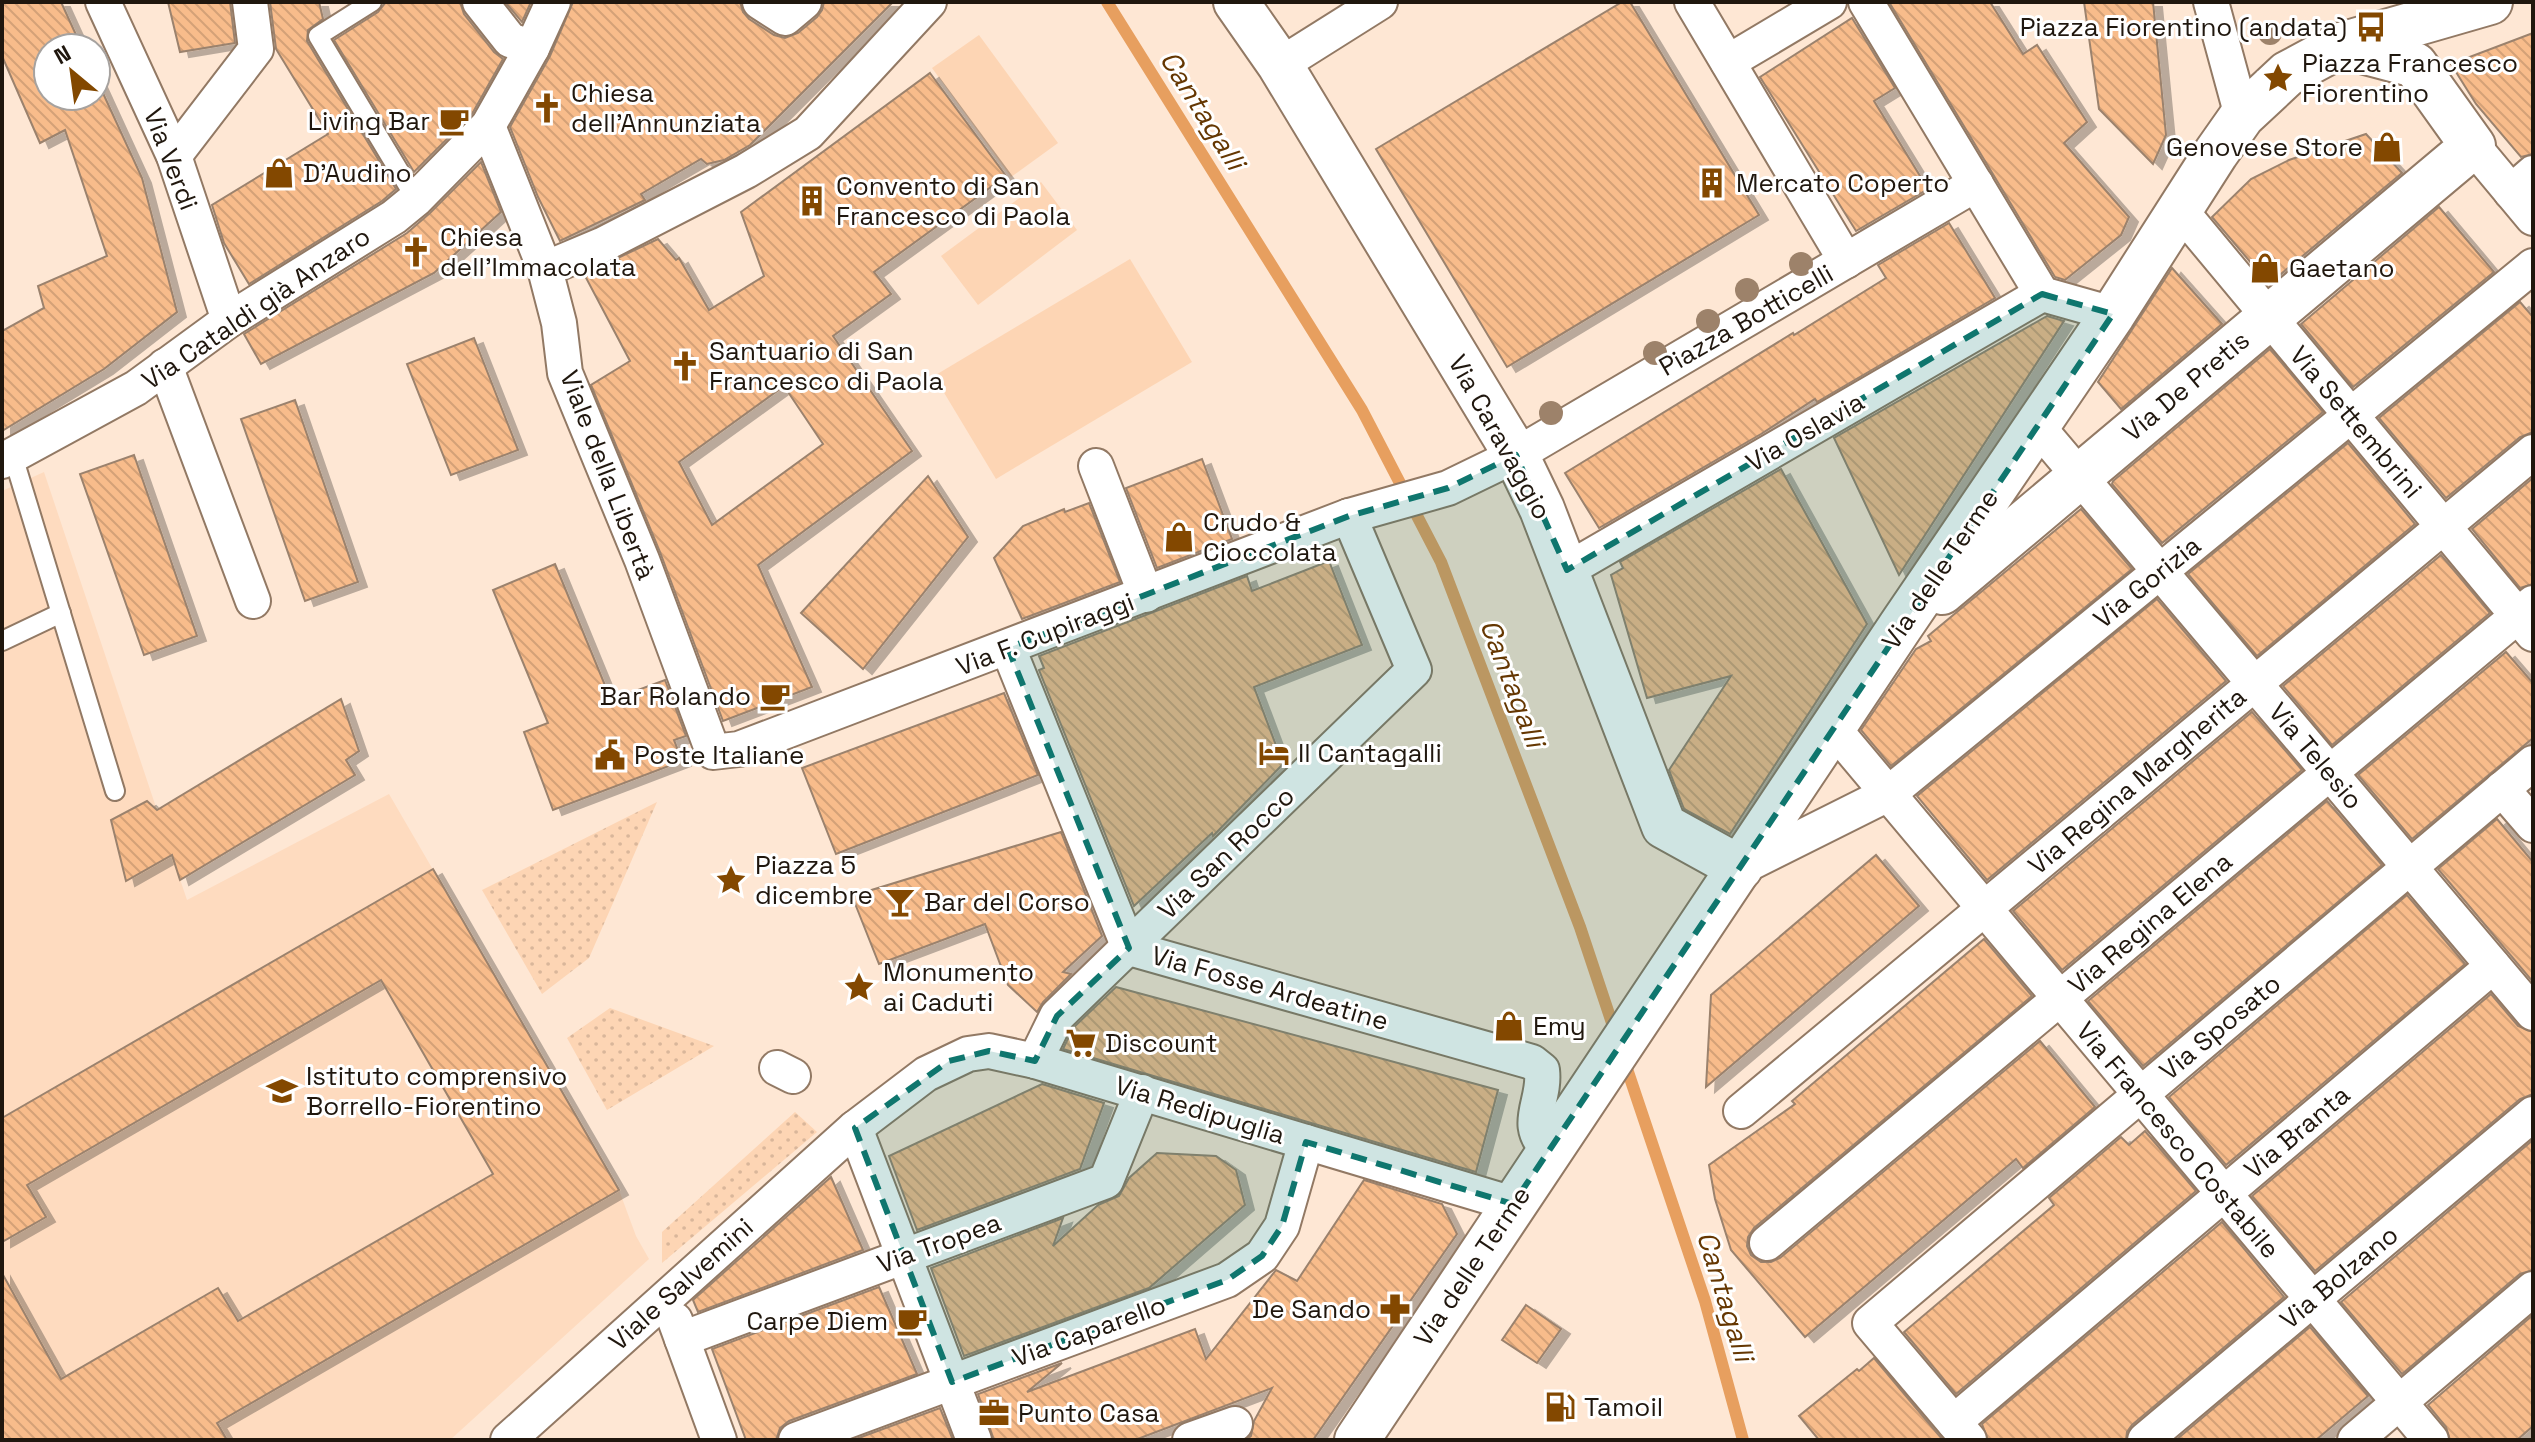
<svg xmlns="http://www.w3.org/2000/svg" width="2535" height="1442" font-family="'Space Grotesk',sans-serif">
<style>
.built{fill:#fedbbf}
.grass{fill:#fdd5b4}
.garden{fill:url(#garden-dots)}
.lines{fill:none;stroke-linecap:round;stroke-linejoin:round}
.stream{stroke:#e79f5f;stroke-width:12}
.building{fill:url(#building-back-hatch);stroke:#9b826d;stroke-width:2;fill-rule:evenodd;filter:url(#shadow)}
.lane-casing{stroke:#927964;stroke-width:22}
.street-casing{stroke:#927964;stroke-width:38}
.secondary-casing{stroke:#927964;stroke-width:48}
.lane{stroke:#fff;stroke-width:18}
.street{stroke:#fff;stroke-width:34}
.secondary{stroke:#fff;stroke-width:44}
.tree{fill:#9d826a}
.marked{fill:#0f766e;fill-opacity:0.2;stroke:#0f766e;stroke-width:6;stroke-dasharray:16 10;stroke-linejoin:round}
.labels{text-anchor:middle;stroke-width:6;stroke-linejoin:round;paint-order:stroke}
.poi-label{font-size:26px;fill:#20170e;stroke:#fff;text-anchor:start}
.street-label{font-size:26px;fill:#20170e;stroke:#fff}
.water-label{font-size:28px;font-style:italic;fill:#653702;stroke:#fff}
</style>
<defs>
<pattern id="garden-dots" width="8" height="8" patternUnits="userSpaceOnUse" patternTransform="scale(2)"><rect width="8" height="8" fill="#fdd5b4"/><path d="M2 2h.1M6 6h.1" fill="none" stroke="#d9b69a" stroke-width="1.8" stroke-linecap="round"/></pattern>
<pattern id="building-back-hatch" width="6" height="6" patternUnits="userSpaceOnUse" patternTransform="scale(2)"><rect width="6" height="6" fill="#f8bc8b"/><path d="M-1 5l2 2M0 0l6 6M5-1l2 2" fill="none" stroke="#d4a177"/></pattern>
<filter id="shadow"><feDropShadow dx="9" dy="5" stdDeviation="0" flood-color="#0004"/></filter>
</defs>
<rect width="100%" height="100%" fill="#fee7d4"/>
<polygon class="built" points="44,472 187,900 389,794 619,1190 636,1236 649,1259 450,1440 2,1440 2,491"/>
<g class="grass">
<polygon points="979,35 1058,143 1011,177 932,68"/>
<polygon points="1041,182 1077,230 978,305 941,256"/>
<polygon points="1130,259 1192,362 996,479 934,376"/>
</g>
<g class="garden">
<polygon points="657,802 589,958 542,994 482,890"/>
<polygon points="610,1008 714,1046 607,1110 567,1038"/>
<polygon points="795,1112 817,1132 662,1263 662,1232"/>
</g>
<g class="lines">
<g class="stream">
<polyline points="1107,2 1362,410 1441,562 1580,927 1616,1035"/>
<polyline points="1624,1060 1705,1301 1743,1440"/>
</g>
</g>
<g class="building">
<polygon points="2,2 61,2 82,48 48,48 48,96 96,96 96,78 142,178 177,312 104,369 2,431 2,331 44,308 38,286 107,256 65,130 40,143 2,56"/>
<polygon points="168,2 230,2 235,43 180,52"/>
<polygon points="270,2 319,2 323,19 308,30 307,41 396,189 382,201 249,284 224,243 212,205 328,134 276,49"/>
<polygon points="386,2 460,2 464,14 494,52 503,59 472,114 414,172 334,40 378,12"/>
<polygon points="505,2 531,2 522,22"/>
<polygon points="573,2 740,2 743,12 749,19 774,35 785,38 798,33 817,17 822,10 824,2 893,2 750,145 724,160 707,164 701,159 641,194 645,200 560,241 538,197 510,127 550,56"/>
<polygon points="1622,2 1630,2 1759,215 1507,367 1376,149"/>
<polygon points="1889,2 1990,2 2023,54 2037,45 2087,122 2064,143 2129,217 2121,235 2065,280 2055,277"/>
<polygon points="2084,2 2153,2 2166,135 2153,164 2099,109"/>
<polygon points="1852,18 1895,88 1874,101 1928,189 1856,231 1760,77"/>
<polygon points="2533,33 2533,154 2521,157 2476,104 2451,64"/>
<path d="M930,73L1006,176L874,272L891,294L833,336L912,451L758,565L812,687L723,721L660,552L591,385L630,361L584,274L658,239L676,260L679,258L709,310L764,276L741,212ZM784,386L823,444L712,525L679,462Z"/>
<polygon points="2366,134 2402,173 2269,284 2212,217 2251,179 2289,160"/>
<polygon points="481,162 501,212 434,273 261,364 244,334 407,233 430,213"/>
<polygon points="2439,207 2494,272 2353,387 2301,324"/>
<polygon points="1949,223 1995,298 1817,402 1815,399 1761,434 1599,528 1565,473 1793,333 1794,335 1886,278 1878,265"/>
<polygon points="2172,268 2222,324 2121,409 2098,382"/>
<polygon points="2520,302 2533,317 2533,432 2520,437 2446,498 2379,418"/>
<polygon points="2047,316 2064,321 1899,575 1834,438"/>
<polygon points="474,338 518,450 451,475 407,364"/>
<polygon points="2270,349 2323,412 2162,543 2112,484 2113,481"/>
<polygon points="295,400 358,582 305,601 241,419"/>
<polygon points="2348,443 2415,524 2257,656 2188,574"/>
<polygon points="134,455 197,636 144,655 80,474"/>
<polygon points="1202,459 1232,539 1157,568 1126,488"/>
<polygon points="1781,469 1867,624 1730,834 1684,809 1669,770 1731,676 1647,698 1611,575 1623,568 1620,562"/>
<polygon points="928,476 968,537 863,669 801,613"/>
<polygon points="2533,478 2533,584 2520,588 2472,529"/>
<polygon points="1089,503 1120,582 1022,619 994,558 1023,526 1064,509 1065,512"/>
<polygon points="2081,509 2132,569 1891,766 1861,730 1916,649 1931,641 1928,636"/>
<polygon points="2441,555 2490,613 2332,745 2283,686"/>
<polygon points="1329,561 1362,645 1254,687 1283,764 1213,836 1212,833 1134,906 1039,670 1044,668 1039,656 1247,576 1252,591"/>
<polygon points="555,564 611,700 665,680 686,736 674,740 682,761 553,810 524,732 548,723 493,590"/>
<polygon points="2157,599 2226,681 1987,880 1917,796"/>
<polygon points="2506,652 2533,683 2533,738 2412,839 2358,775"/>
<polygon points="1004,693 1038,775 836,854 802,768"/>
<polygon points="341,699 359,751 346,760 355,775 180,880 172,855 126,881 111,820 147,801 157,810"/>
<polygon points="2252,712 2302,770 2062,970 2013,911"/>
<polygon points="2327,801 2382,865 2143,1066 2088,1001"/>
<polygon points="2497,819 2533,862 2533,982 2438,869"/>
<polygon points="1061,832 1102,936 1063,972 1071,974 1043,1002 1037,1012 1008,985 985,924 879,964 852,896"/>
<polygon points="1876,855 1919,906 1706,1087 1711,995"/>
<polygon points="433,869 619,1190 217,1423 227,1440 2,1440 2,1273 61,1379 218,1288 238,1321 493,1174 381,980 27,1185 46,1217 2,1242 2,1118"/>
<polygon points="2407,895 2465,964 2226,1165 2169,1097"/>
<polygon points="1984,939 2032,996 1754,1228 1748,1237 1747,1246 1751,1255 1761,1262 1771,1262 1780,1258 2040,1041 2095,1107 2023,1168 2016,1159 1805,1337 1731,1250 1715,1199 1709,1165 1795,1104 1792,1101"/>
<polygon points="1116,987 1498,1090 1476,1172 1063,1049 1073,1028"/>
<polygon points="2491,994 2518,1026 2533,1032 2533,1094 2520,1099 2315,1271 2252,1196"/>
<polygon points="1042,1084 1104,1103 1080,1169 917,1230 889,1156"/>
<polygon points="2145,1131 2196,1191 1956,1394 1904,1332 2054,1205 2049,1198 2121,1137 2129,1145"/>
<polygon points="2533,1140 2533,1270 2520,1274 2402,1374 2341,1302"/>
<polygon points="1157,1153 1216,1156 1236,1170 1245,1205 1149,1288 964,1356 931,1268 1063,1218 1053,1246 1098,1205 1119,1196 1129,1178"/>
<polygon points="831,1177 863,1250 698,1312 693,1300"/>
<polygon points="1364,1180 1442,1204 1457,1234 1313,1440 1246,1440 1251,1436 1254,1421 1272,1388 1135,1440 994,1440 978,1394 1062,1363 1027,1392 1195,1329 1206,1359 1276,1270 1297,1281"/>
<polygon points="2222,1222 2284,1297 2132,1425 2127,1432 2126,1440 1988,1440 1982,1424"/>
<polygon points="879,1287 917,1374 789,1421 780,1428 776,1440 746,1440 712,1349"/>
<polygon points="1526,1305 1561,1329 1537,1363 1502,1340"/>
<polygon points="2533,1315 2533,1426 2517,1440 2450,1440 2446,1427 2428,1405"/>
<polygon points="2310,1327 2368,1396 2316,1440 2176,1440"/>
<polygon points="1874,1358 1943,1440 1819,1440 1799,1416 1857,1369 1859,1371"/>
<polygon points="940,1408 953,1440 853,1440"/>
</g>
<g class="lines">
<g class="lane-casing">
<g id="lane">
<polyline points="372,2 318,36 416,199"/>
<polyline points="13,456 115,791"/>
<polyline points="2,641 61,613"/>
</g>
</g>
<g class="street-casing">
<g id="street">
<polyline points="103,2 174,156 229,320"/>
<polyline points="480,2 510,40 532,48"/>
<polyline points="760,2 785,18 804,2"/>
<polyline points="1692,2 1846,261"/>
<polyline points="1866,2 2042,294 2113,314"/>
<polyline points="2211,2 2242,116"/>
<polyline points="1728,62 1829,2"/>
<polyline points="1280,65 1380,2"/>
<polyline points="488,126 545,269 559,323 565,373 642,560 713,752 739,749 1349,516 1448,488 1516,455 1976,184"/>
<polyline points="2473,146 2533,218"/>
<polyline points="174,156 256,49 250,2"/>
<polyline points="2511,192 2533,173"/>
<polyline points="2180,210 2533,634"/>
<polyline points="545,269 602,245 746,171 808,133 929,2"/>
<polyline points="165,366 253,601"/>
<polyline points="2037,426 2533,1013"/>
<polyline points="2,461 136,388 229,320 394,217 416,199 488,126 532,48 553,2"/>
<polyline points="1096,466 1146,595"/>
<polyline points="1567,570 2042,294"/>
<path d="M1008,648L1129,948L1532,1062L1542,1070C1546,1103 1520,1124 1550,1151"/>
<polyline points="1833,728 2431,1440"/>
<polyline points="2502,789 2533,825"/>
<polyline points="1740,868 1888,794 2533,266"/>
<polyline points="1035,1061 1057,1016 1414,670 1349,516"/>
<polyline points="777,1068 793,1076"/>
<polyline points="1741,1111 2533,452"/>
<polyline points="855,1128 974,1440"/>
<polyline points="1767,1243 2533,603"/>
<polyline points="675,1320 719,1440"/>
<polyline points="682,1339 1106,1181 1142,1092"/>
<polyline points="1954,1422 2493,966"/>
<polyline points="508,1440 855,1128 926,1074 968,1054 989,1051 1035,1061 1513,1204"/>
<polyline points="796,1440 1227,1280 1262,1256 1282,1226 1306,1142"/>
<polyline points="1190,1440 1235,1424"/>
<polyline points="1969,1440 1870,1323 2533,763"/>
<polyline points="2145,1440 2533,1114"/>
<polyline points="2355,1440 2533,1289"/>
</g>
</g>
<g class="secondary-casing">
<g id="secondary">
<polyline points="1236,2 1280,65 1516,455 1542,509 1664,826 1740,868"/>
<polyline points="1942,592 2473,146 2415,65 2343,46"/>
<polyline points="1357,1440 1900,627 2113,314 2216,153 2242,116 2287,74 2341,45 2490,2"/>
</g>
</g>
<use href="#lane" class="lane"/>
<use href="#street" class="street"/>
<use href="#secondary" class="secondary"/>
</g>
<g class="tree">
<circle cx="2270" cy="33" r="12"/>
<circle cx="1801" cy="264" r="12"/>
<circle cx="1747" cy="290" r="12"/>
<circle cx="1708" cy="321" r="12"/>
<circle cx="1655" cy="353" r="12"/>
<circle cx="1551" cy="413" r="12"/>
</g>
<path class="marked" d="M2042,294L2113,314L1513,1204L1306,1142L1282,1226L1262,1256L1227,1280L952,1382L855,1128L949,1061L989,1051L1035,1061L1057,1016L1129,948L1008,648L1349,516L1448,488L1516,455L1567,570Z"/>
<defs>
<g id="bus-bare" transform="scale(2.4)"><path d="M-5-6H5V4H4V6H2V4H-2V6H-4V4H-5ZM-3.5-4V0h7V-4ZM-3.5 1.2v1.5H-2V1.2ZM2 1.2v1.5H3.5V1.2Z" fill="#834800" stroke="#fff" stroke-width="2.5" paint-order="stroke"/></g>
<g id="sight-bare" transform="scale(2.4)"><path d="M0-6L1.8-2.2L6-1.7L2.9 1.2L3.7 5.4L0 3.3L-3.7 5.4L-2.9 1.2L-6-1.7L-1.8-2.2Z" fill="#834800" stroke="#fff" stroke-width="2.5" paint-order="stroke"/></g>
<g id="church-bare" transform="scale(2.4)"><path d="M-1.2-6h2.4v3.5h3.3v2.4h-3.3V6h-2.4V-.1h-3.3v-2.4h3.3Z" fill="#834800" stroke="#fff" stroke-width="2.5" paint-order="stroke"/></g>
<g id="cafe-bare" transform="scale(2.4)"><path d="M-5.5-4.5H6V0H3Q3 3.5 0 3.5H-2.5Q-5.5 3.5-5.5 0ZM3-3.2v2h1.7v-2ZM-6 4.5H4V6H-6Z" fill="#834800" stroke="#fff" stroke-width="2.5" paint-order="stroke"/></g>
<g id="shop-bare" transform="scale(2.4)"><path d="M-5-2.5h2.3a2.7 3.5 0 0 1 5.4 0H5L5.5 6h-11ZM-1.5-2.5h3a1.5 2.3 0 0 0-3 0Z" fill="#834800" stroke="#fff" stroke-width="2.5" paint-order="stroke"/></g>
<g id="building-bare" transform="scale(2.4)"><path d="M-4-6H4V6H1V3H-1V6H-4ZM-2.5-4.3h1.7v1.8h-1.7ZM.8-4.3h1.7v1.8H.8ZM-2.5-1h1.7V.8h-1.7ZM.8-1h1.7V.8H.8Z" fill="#834800" stroke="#fff" stroke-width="2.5" paint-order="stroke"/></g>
<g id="hotel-bare" transform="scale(2.4)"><path d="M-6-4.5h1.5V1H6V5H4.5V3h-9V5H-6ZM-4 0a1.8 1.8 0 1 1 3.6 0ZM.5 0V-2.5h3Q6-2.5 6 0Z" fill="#834800" stroke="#fff" stroke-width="2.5" paint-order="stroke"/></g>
<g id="civic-bare" transform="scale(2.4)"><path d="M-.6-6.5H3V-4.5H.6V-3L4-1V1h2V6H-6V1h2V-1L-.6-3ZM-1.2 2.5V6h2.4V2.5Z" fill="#834800" stroke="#fff" stroke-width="2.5" paint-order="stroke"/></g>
<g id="bar-bare" transform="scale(2.4)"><path d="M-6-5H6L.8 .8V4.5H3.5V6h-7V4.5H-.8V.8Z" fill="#834800" stroke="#fff" stroke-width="2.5" paint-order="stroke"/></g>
<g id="supermarket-bare" transform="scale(2.4)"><path d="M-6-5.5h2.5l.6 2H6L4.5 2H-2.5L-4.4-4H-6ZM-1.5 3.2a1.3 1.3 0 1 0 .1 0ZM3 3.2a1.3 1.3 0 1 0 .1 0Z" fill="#834800" stroke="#fff" stroke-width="2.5" paint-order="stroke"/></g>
<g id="school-bare" transform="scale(2.4)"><path d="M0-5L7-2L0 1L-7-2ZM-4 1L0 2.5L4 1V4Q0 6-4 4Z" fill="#834800" stroke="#fff" stroke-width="2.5" paint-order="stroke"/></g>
<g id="pharmacy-bare" transform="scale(2.4)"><path d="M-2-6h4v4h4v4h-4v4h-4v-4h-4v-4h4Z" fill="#834800" stroke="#fff" stroke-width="2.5" paint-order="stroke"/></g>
<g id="fuel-bare" transform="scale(2.4)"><path d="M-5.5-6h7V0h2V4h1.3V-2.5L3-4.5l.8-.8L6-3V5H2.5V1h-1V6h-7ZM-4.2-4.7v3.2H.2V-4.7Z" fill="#834800" stroke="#fff" stroke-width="2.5" paint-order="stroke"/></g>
<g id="office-bare" transform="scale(2.4)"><path d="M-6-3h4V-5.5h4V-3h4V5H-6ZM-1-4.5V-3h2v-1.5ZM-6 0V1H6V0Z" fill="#834800" stroke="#fff" stroke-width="2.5" paint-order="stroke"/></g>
</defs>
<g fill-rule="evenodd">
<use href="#bus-bare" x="2371" y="27"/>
<use href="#sight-bare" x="2278" y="78"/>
<use href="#church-bare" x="547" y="108"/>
<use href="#cafe-bare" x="454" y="121"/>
<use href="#shop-bare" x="2387" y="147"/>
<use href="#shop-bare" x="279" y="173"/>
<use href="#building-bare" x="1712" y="183"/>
<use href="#building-bare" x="812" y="201"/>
<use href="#church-bare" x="416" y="252"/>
<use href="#shop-bare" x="2265" y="268"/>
<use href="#church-bare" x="685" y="366"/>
<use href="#shop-bare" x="1179" y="537"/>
<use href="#cafe-bare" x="775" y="696"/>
<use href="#hotel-bare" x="1274" y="753"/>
<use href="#civic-bare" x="610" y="755"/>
<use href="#sight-bare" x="731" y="880"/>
<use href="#bar-bare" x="900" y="902"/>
<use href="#sight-bare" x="859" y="987"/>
<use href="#shop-bare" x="1509" y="1026"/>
<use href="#supermarket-bare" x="1081" y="1043"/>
<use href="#school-bare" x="282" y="1091"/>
<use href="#pharmacy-bare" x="1395" y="1309"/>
<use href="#cafe-bare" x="912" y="1321"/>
<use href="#fuel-bare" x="1560" y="1407"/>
<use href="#office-bare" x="994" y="1413"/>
</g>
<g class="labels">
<g class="poi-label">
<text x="2347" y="36" text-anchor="end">Piazza Fiorentino (andata)</text>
<text x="2302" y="72">Piazza Francesco<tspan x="2302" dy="30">Fiorentino</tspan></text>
<text x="571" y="102">Chiesa<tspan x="571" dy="30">dell'Annunziata</tspan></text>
<text x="430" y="130" text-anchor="end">Living Bar</text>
<text x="2363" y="156" text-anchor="end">Genovese Store</text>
<text x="303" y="182">D'Audino</text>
<text x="1736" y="192">Mercato Coperto</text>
<text x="836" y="195">Convento di San<tspan x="836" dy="30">Francesco di Paola</tspan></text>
<text x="440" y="246">Chiesa<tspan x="440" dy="30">dell'Immacolata</tspan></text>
<text x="2289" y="277">Gaetano</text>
<text x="709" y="360">Santuario di San<tspan x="709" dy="30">Francesco di Paola</tspan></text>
<text x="1203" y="531">Crudo &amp;<tspan x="1203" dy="30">Cioccolata</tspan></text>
<text x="751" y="705" text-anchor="end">Bar Rolando</text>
<text x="1298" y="762">Il Cantagalli</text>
<text x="634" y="764">Poste Italiane</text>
<text x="755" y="874">Piazza 5<tspan x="755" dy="30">dicembre</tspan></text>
<text x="924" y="911">Bar del Corso</text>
<text x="883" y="981">Monumento<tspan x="883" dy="30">ai Caduti</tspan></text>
<text x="1533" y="1035">Emy</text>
<text x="1105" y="1052">Discount</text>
<text x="306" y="1085">Istituto comprensivo<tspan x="306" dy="30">Borrello-Fiorentino</tspan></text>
<text x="1371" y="1318" text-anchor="end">De Sando</text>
<text x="888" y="1330" text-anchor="end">Carpe Diem</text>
<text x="1584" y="1416">Tamoil</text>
<text x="1018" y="1422">Punto Casa</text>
</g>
<g class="street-label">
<text transform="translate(171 159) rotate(69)" y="9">Via Verdi</text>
<text transform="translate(256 308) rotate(-34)" y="9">Via Cataldi già Anzaro</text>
<text transform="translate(1746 320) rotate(-30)" y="9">Piazza Botticelli</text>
<text transform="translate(2186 386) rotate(-40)" y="9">Via De Pretis</text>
<text transform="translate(2356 422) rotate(50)" y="9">Via Settembrini</text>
<text transform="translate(1805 432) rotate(-30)" y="9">Via Oslavia</text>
<text transform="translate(1500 437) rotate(61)" y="9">Via Caravaggio</text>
<text transform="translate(608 475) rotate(69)" y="9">Viale della Libertà</text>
<text transform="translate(1940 569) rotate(-56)" y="9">Via delle Terme</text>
<text transform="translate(2147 582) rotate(-39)" y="9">Via Gorizia</text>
<text transform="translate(1045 634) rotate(-21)" y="9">Via F. Cupiraggi</text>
<text transform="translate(2316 756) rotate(50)" y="9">Via Telesio</text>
<text transform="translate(2137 781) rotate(-40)" y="9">Via Regina Margherita</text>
<text transform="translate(1226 853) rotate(-44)" y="9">Via San Rocco</text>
<text transform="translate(2150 923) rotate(-40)" y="9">Via Regina Elena</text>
<text transform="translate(1270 988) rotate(16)" y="9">Via Fosse Ardeatine</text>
<text transform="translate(2220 1027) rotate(-40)" y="9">Via Sposato</text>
<text transform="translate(1200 1110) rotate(17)" y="9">Via Redipuglia</text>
<text transform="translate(2297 1132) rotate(-40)" y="9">Via Branta</text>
<text transform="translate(2178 1140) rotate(50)" y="9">Via Francesco Costabile</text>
<text transform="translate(939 1243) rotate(-20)" y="9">Via Tropea</text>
<text transform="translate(1472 1266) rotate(-56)" y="9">Via delle Terme</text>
<text transform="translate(2339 1277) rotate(-40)" y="9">Via Bolzano</text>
<text transform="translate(681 1284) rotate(-42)" y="9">Viale Salvemini</text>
<text transform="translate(1089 1331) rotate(-20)" y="9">Via Caparello</text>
</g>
<g class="water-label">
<text transform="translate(1203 110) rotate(58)" y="10">Cantagalli</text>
<text transform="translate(1513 683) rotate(69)" y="10">Cantagalli</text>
<text transform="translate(1726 1296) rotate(73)" y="10">Cantagalli</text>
</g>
</g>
<rect width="2535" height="1442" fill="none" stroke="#20170e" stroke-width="8"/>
<g transform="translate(72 72) rotate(331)"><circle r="38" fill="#ffffff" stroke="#a6a29f" stroke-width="2"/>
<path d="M0-6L14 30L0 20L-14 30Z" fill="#834800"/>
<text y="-12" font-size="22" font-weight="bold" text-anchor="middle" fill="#20170e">N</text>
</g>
</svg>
